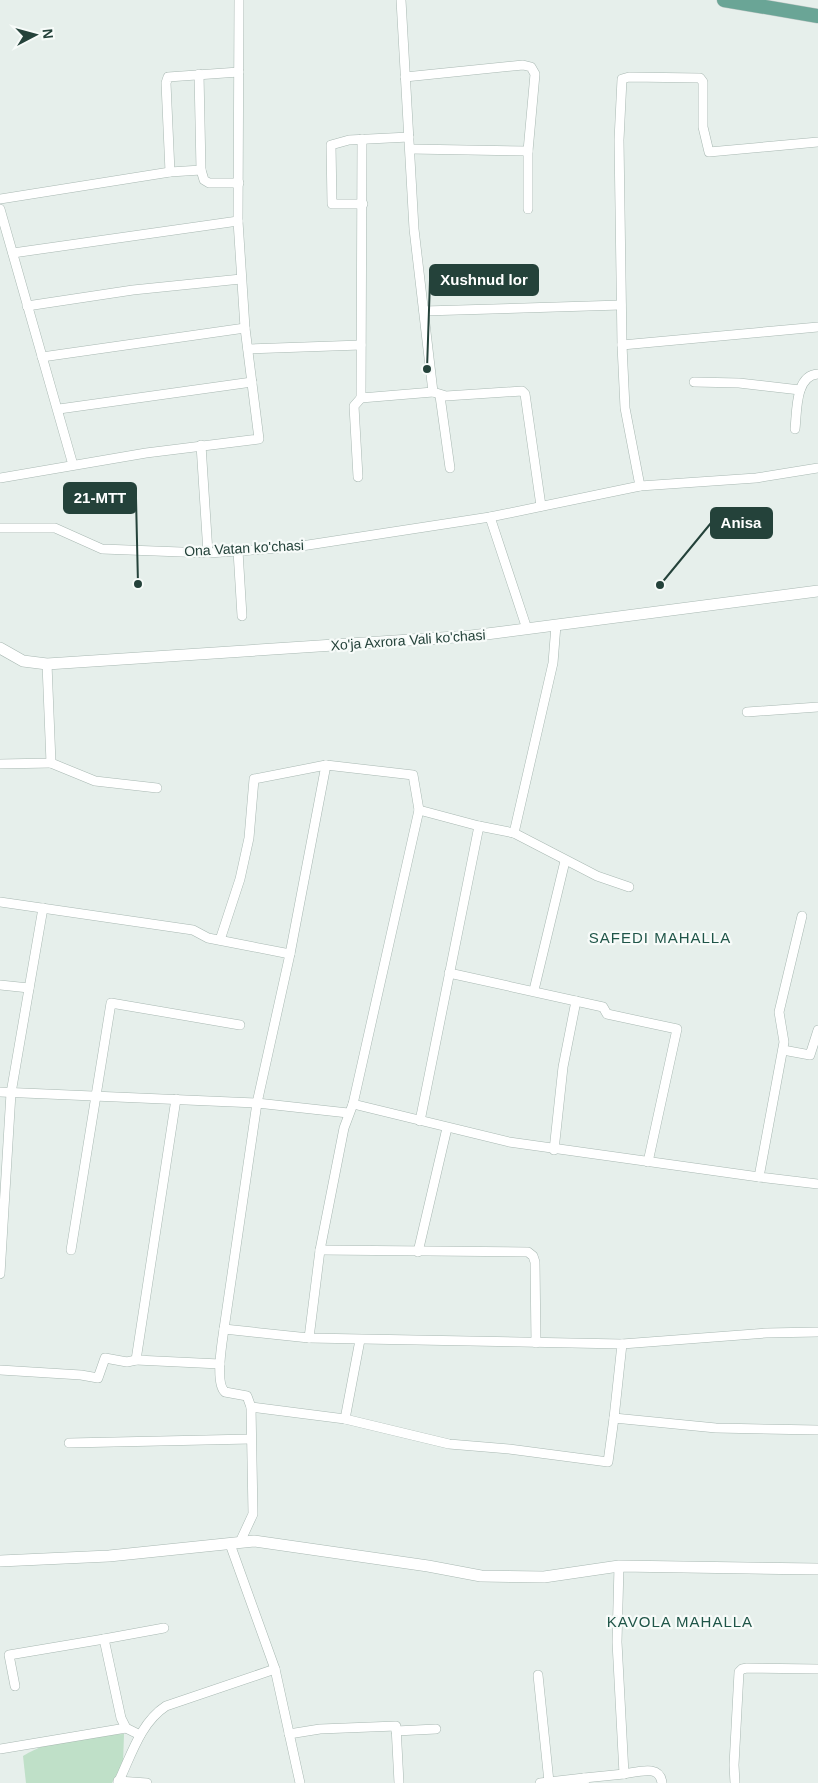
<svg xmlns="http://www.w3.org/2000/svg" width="818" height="1783" font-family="Arial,sans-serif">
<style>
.green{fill:#bfe0c8}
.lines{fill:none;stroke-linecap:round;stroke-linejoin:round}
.minor-casing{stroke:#a8b8b2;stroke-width:10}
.tertiary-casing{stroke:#a8b8b2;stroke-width:12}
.primary-casing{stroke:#c2cac8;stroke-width:15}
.minor{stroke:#fff;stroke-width:9}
.tertiary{stroke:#fff;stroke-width:11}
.primary{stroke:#6aa596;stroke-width:14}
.labels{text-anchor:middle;stroke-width:4.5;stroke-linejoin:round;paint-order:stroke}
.street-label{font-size:14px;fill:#24423a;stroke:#f7fbf9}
.neighbourhood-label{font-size:15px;letter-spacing:1px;fill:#1f5548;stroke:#f7fbf9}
.leader{fill:none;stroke:#24423a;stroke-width:2}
.callout-dot{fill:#24423a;stroke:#f7fbf9;stroke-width:2}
.callout{fill:#24423a;stroke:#24423a;stroke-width:2}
.callout-label{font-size:15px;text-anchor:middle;font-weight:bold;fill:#fff}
</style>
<rect width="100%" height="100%" fill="#e6efeb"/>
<path class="green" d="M124,1734L123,1764L112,1783H26L23,1756C52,1738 90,1735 124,1734Z"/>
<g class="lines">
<g class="minor-casing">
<g id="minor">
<polyline points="401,0 414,229 433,392 446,396 522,391 525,394 541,506"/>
<polyline points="405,77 523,65 531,67 535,74 528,151 410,149"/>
<polyline points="362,139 361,398 433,392"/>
<polyline points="201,170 204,180 209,183 239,183"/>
<polyline points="170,172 166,83 168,77 239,72"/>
<polyline points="0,199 170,172 201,170 199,74"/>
<polyline points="363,204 332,204 331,145 349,140 409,137"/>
<polyline points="0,209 73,465"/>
<polyline points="528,209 528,151"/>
<polyline points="13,253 238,221"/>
<polyline points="27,306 133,290 241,279"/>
<polyline points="424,311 621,305"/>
<polyline points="622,345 818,327"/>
<polyline points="248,349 361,345"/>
<polyline points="42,357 245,328"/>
<polyline points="694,382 739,383 800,390"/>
<polyline points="440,396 450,468"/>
<polyline points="59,409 252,382"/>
<path d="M795,429C797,412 795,375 818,374"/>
<polyline points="201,445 208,553"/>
<polyline points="358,477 354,406 361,398"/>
<polyline points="0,478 146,453 259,439 245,328 238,221 239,0"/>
<polyline points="640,486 625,408 622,345 619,140 622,79 629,77 700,78 703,82 703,127 709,152 818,142"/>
<polyline points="490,517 527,629"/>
<polyline points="0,528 55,528 102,549 208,553 295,547 490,517 640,486 756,478 818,468"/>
<polyline points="238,551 242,616"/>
<polyline points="747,712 818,707"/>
<polyline points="51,763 95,781 157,788"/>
<polyline points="0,764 51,763 47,664"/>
<polyline points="514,833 597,876 629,887"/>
<polyline points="0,902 193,930 208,938 290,954"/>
<polyline points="802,916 779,1012 784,1042 759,1177 818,1184"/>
<polyline points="220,940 240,879 249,838 254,779 326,765"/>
<polyline points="449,973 603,1007 607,1014 677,1029 648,1162"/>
<polyline points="0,985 29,988"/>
<polyline points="534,990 565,861"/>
<polyline points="783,1050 810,1055 818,1030"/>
<polyline points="0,1092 257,1103 348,1113"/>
<polyline points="176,1099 136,1360 220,1364"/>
<polyline points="353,1104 419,810 479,826"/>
<polyline points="420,1121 479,826 514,833 553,663 556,625"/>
<polyline points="554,1150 563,1067 576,1001"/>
<polyline points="71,1250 111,1003 240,1025"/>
<polyline points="320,1250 528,1252 533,1256 535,1262 536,1343"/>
<polyline points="418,1252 447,1128"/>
<polyline points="0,1274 11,1093 43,908"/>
<polyline points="224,1329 309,1338"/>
<polyline points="622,1344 766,1333 818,1332"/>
<polyline points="0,1370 81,1375 98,1378 105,1358 127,1362 136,1360"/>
<polyline points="251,1407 345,1419 449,1444 509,1449 608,1462 614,1418 716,1428 818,1430"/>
<polyline points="614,1418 622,1344 309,1338 320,1250 344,1128 353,1104 509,1142 759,1177"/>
<polyline points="345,1419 360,1340"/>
<polyline points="69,1443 251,1439"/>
<path d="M240,1542L253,1514L251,1407L247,1396L225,1392C215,1384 222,1342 224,1329L257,1103L290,954L326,765L413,775L419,810"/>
<polyline points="230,1544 275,1669 300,1783"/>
<polyline points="538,1675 549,1782"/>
<polyline points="15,1686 9,1655 104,1639"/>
<polyline points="396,1731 436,1729"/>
<polyline points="289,1734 320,1729 396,1726 399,1783"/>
<polyline points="140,1735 126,1728 121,1718 104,1639 164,1628"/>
<polyline points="0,1749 126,1728"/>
<path d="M624,1774C638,1772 660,1764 662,1783"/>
<polyline points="118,1781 147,1783"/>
<path d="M118,1783C131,1756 140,1723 166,1706L275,1669"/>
<polyline points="540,1783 584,1778"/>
<polyline points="585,1783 584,1778 624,1774 617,1642 619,1566"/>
<polyline points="735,1783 734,1765 739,1672 742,1669 747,1668 818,1669"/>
</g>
</g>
<g class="tertiary-casing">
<g id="tertiary">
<polyline points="0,648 23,661 47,664 471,636 818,591"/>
<polyline points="0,1561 109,1556 254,1541 428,1566 481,1576 544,1577 619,1566 818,1569"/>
</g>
</g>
<g class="primary-casing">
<polyline id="primary" points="724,0 818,16"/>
</g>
<use href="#minor" class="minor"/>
<use href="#tertiary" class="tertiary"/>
<use href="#primary" class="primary"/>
</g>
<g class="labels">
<g class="street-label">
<text transform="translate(244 548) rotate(-3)" y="5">Ona Vatan ko'chasi</text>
<text transform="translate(408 640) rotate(-4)" y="5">Xo'ja Axrora Vali ko'chasi</text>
</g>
<g class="neighbourhood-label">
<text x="660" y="943">SAFEDI MAHALLA</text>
<text x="680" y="1627">KAVOLA MAHALLA</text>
</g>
</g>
<path class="leader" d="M427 369L430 280M138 584L136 498M660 585L711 523"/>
<g class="callout-dot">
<circle cx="427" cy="369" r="5"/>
<circle cx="138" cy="584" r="5"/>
<circle cx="660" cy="585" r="5"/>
</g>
<g class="callout">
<rect x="430" y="265" width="108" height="30" rx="5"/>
<rect x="64" y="483" width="72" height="30" rx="5"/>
<rect x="711" y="508" width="61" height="30" rx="5"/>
</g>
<g class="callout-label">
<text x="484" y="285">Xushnud lor</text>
<text x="100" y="503">21-MTT</text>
<text x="741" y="528">Anisa</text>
</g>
<g transform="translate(35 35) rotate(84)" stroke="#f7fbf9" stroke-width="4" paint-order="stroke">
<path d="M0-4L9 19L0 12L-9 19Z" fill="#24423a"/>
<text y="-8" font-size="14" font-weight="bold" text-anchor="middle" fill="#24423a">N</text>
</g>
</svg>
